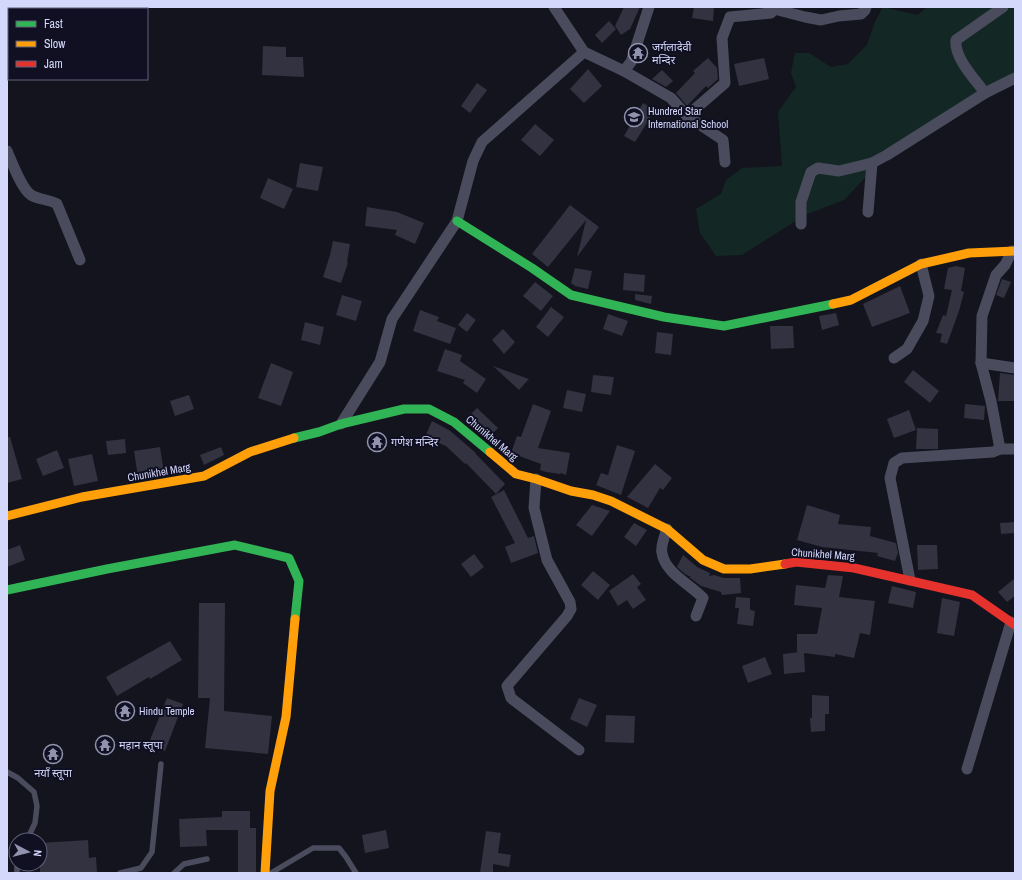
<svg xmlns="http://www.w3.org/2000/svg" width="1022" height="880" font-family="'Archivo Narrow','Noto Sans Devanagari',sans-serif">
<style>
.green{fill:#132824}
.building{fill:#323240}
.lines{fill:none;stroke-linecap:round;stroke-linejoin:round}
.lane{stroke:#4a4c5d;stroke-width:5.5}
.street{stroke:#4a4c5d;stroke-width:11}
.fast{stroke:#30b455;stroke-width:9}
.slow{stroke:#ff9f0a;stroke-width:9}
.jam{stroke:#e5322d;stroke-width:9}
.labels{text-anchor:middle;stroke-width:4;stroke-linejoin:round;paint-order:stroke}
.poi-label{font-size:11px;fill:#d4d8fb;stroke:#101022;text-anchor:start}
.street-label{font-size:11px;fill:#d4d8fb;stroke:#101022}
</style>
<rect width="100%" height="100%" fill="#14141e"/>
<polygon class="green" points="883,7 918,15 927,7 1015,7 1015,77 885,157 844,200 805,215 742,255 716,256 700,233 696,209 721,194 726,180 742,168 782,166 778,112 796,87 791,73 795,53 809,53 831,67 848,64 867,45 875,22"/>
<g class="building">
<polygon points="624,7 640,7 630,29 621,35 615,26"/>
<polygon points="694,7 714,7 713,21 692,18"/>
<polygon points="609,21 616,29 602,43 595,35"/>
<polygon points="263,46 286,47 286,57 303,57 304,77 262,75"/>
<polygon points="708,58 717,68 718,79 708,88 706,86 687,106 676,93 695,73 693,71"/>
<polygon points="764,58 769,79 739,86 734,64"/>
<polygon points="588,69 602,86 584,103 570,89"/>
<polygon points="662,70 673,81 666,87 652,79"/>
<polygon points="477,83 487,90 470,113 461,106"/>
<polygon points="643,103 655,110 635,142 624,136"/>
<polygon points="535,124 554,140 540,156 521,140"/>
<polygon points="300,163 323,167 318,191 296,187"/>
<polygon points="268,178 293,189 284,209 260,198"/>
<polygon points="570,205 599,227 577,257 586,220 548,267 532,254"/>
<polygon points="367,207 397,212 424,223 415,244 395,235 397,230 365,226"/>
<polygon points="333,241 350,244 347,262 348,263 341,283 323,277 330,255"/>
<polygon points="956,266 965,268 961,291 964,292 959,311 947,344 940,342 942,334 936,333 943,315 946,316 952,290 944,289 948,268"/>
<polygon points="575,268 592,271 588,289 575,286 571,283"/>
<polygon points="624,273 645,275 644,292 623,290"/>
<polygon points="1002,279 1011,282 1004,298 996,295"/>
<polygon points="535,282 553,296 541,311 523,296"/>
<polygon points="900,286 910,313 872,327 863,304"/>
<polygon points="635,294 652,296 651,304 635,300"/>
<polygon points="342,295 362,301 356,321 336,315"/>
<polygon points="551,307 564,317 548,337 536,327"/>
<polygon points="420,310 439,317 437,321 456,328 450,344 413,331"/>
<polygon points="467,313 476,320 467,332 458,325"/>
<polygon points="836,313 839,325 822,330 819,316"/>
<polygon points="608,314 628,321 622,336 603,329"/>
<polygon points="305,322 324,327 320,345 301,340"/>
<polygon points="770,326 793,326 794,348 771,349"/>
<polygon points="503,329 515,342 504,354 492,340"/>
<polygon points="657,332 673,334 671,355 655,353"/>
<polygon points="445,349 462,355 460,361 486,379 477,393 463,383 465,380 437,371"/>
<polygon points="271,363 293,372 281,406 258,398"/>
<polygon points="493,366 529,379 519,390"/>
<polygon points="913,370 939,391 930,403 904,382"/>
<polygon points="1000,373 1015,375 1015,401 998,401"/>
<polygon points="593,375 614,377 611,395 591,392"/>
<polygon points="567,390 586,394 582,412 563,408"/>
<polygon points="189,395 194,409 175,416 170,401"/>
<polygon points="533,404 551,411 538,448 570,453 566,475 561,473 560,474 546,472 540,470 541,464 511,453 517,436 521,437"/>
<polygon points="965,404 985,406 984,420 964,418"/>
<polygon points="477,408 498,428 488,438 466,419"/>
<polygon points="909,410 916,430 894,438 887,419"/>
<polygon points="432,421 449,430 476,453 475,453 505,484 496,494 466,463 465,464 446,446 425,437"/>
<polygon points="917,428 938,429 938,449 916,449"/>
<polygon points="7,437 10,437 22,479 7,483"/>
<polygon points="125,439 126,453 108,455 106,441"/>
<polygon points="617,445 635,451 621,495 596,485 601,473 608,475"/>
<polygon points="160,447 164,473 138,477 134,451"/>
<polygon points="221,447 224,455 204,465 200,455"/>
<polygon points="57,450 64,468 43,476 36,459"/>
<polygon points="92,454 98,481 74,486 68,459"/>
<polygon points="655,464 672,478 663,490 660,488 648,508 627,497"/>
<polygon points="504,490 528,538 534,536 538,553 511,563 505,547 515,543 491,497"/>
<polygon points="592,505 610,511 592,536 576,525"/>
<polygon points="807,505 840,515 838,524 871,527 870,536 896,543 898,553 895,561 877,556 878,553 822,547 797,540"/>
<polygon points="1015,522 1015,533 1001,534 1000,523"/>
<polygon points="634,523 647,530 636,546 624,537"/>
<polygon points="20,545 25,560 7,567 7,550"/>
<polygon points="917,545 937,545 938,569 918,570"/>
<polygon points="474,554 484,567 471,577 461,564"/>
<polygon points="683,555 697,567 710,573 709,576 714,575 724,578 740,578 741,593 722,595 721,592 701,586 689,577 691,577 685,574 677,567"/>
<polygon points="593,571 610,585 598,600 581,585"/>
<polygon points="633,574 641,584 637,587 646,600 633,609 627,600 618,606 609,591"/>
<polygon points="828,575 843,576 839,597 875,601 870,635 860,633 854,658 835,654 835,657 804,653 805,672 784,674 783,654 800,652 797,652 797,634 817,634 822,608 794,605 796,585 825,588"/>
<polygon points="1015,578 1015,596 1007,602 998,592"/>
<polygon points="892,586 916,592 913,608 888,603"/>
<polygon points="736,597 750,598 750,610 755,611 753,626 737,624 739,608 735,608"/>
<polygon points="942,598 960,602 954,636 937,633"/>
<polygon points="199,603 225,603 224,711 272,716 268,754 205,748 210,698 198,698"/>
<polygon points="170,641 182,660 150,679 149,677 117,696 106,677"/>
<polygon points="765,657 772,674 748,683 742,666"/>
<polygon points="812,695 829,696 829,714 825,714 825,731 811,732 810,718 812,718"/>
<polygon points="167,698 183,704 165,751 148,745"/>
<polygon points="579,698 597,705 587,727 570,719"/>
<polygon points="122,703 133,708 128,719 117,714"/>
<polygon points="606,715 635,716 634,743 605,742"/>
<polygon points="222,811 250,811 250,828 256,828 256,873 238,873 238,830 206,830 207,846 180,847 179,819 222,817"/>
<polygon points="386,830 389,848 365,853 362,835"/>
<polygon points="486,831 501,833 498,853 511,855 509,867 493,864 493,873 480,873"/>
<polygon points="88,840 89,858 96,857 97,873 40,873 40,843"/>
</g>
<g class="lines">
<g class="lane">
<polyline points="7,772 18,778 34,792 37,806 35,823 27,840"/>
<polyline points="17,873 17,864"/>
<polyline points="120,873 141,868 152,852 161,764"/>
<polyline points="174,873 184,864 207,859"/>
<polyline points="271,873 313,848 339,848 346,857 356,873"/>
</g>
<g class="street">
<polyline points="554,7 584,52 624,71 631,62 649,7"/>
<polyline points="774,9 805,17 821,20 839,16 861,14 865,10 866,7"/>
<polyline points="624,71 671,98 687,116 723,140 725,162"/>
<path d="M985,93C975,79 954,58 956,40L1003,7"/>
<polyline points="687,116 725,83 722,38 730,17 771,13 775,7"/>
<path d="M7,151C12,162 21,188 31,195C39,200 49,199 57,204L80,260"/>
<polyline points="868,212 872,163"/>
<polyline points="801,224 801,202 811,172 818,168 839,171 872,163 887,155 985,93 1015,78"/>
<polyline points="894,358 907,349 923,321 929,296 921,264"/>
<polyline points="981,363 1015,368"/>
<polyline points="341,424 380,362 392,319 457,221 473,161 482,142 584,52"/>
<polyline points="1000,449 991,401 981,363 982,316 996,275 1005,265 1012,251"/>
<polyline points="536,479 534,508 547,560 570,602 571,609 567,616 507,686 511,698 579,750"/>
<path d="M667,529C665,535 660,547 662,553C665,573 690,584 703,598L696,616"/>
<polyline points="910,580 890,478 894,463 902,458 993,452 1000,449 1015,449"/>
<polyline points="967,769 1011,622"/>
</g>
<g class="fast">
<polyline points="457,221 532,268 571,295 664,317 724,326 833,304"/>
<polyline points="294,438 319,432 341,424 404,409 429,409 454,422 490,452"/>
<polyline points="7,590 107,569 235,545 289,558 299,581 295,619"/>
</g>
<g class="slow">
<polyline points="833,304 851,300 921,264 969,253 1015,251"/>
<polyline points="490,452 516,474 536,479 571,491 593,495 611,501 667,529 703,560 724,569 750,569 785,564"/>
<polyline points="7,516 82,497 204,476 250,452 294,438"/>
<polyline points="265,873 270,791 286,717 295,619"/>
</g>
<polyline class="jam" points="785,564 796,562 854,568 972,595 1015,625"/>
</g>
<defs>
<g id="temple-ring" transform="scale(1)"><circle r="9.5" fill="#101022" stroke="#9193ae" stroke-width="1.5"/><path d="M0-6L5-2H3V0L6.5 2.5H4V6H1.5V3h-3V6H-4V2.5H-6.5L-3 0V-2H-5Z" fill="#9193ae"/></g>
<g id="school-ring" transform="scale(1)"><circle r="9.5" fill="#101022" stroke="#9193ae" stroke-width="1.5"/><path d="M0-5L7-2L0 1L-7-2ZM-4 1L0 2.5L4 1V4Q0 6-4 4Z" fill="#9193ae"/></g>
</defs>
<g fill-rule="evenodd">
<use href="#temple-ring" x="638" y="53"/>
<use href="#school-ring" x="634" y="117"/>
<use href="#temple-ring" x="377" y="442"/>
<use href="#temple-ring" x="125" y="711"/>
<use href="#temple-ring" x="105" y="745"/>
<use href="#temple-ring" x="53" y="754"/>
</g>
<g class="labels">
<g class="poi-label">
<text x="652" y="51">जर्गलादेवी<tspan x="652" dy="13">मन्दिर</tspan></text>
<text x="648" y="115">Hundred Star<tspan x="648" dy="13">International School</tspan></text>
<text x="391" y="446">गणेश मन्दिर</text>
<text x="139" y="715">Hindu Temple</text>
<text x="119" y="749">महान स्तूपा</text>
<text x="53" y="777" text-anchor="middle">नयाँ स्तूपा</text>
</g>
<g class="street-label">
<text transform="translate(492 438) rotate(40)" y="4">Chunikhel Marg</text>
<text transform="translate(159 472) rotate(-10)" y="4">Chunikhel Marg</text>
<text transform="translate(823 554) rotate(4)" y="4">Chunikhel Marg</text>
</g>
</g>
<rect width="1022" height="880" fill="none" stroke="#d4d8fb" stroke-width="16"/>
<rect x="8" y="8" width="140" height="72" fill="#101022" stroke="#5e6079"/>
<rect x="16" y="21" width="20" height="6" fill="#30b455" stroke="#5e6079"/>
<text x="44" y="28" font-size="12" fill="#d4d8fb">Fast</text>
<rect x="16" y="41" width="20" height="6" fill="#ff9f0a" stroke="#5e6079"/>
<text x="44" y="48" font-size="12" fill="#d4d8fb">Slow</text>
<rect x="16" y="61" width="20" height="6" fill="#e5322d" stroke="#5e6079"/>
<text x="44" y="68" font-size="12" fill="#d4d8fb">Jam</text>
<g transform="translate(28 852) rotate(97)"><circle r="19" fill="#101022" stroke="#5e6079"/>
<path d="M0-3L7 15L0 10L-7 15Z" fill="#9193ae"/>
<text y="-6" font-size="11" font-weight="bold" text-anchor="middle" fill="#d4d8fb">N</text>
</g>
</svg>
